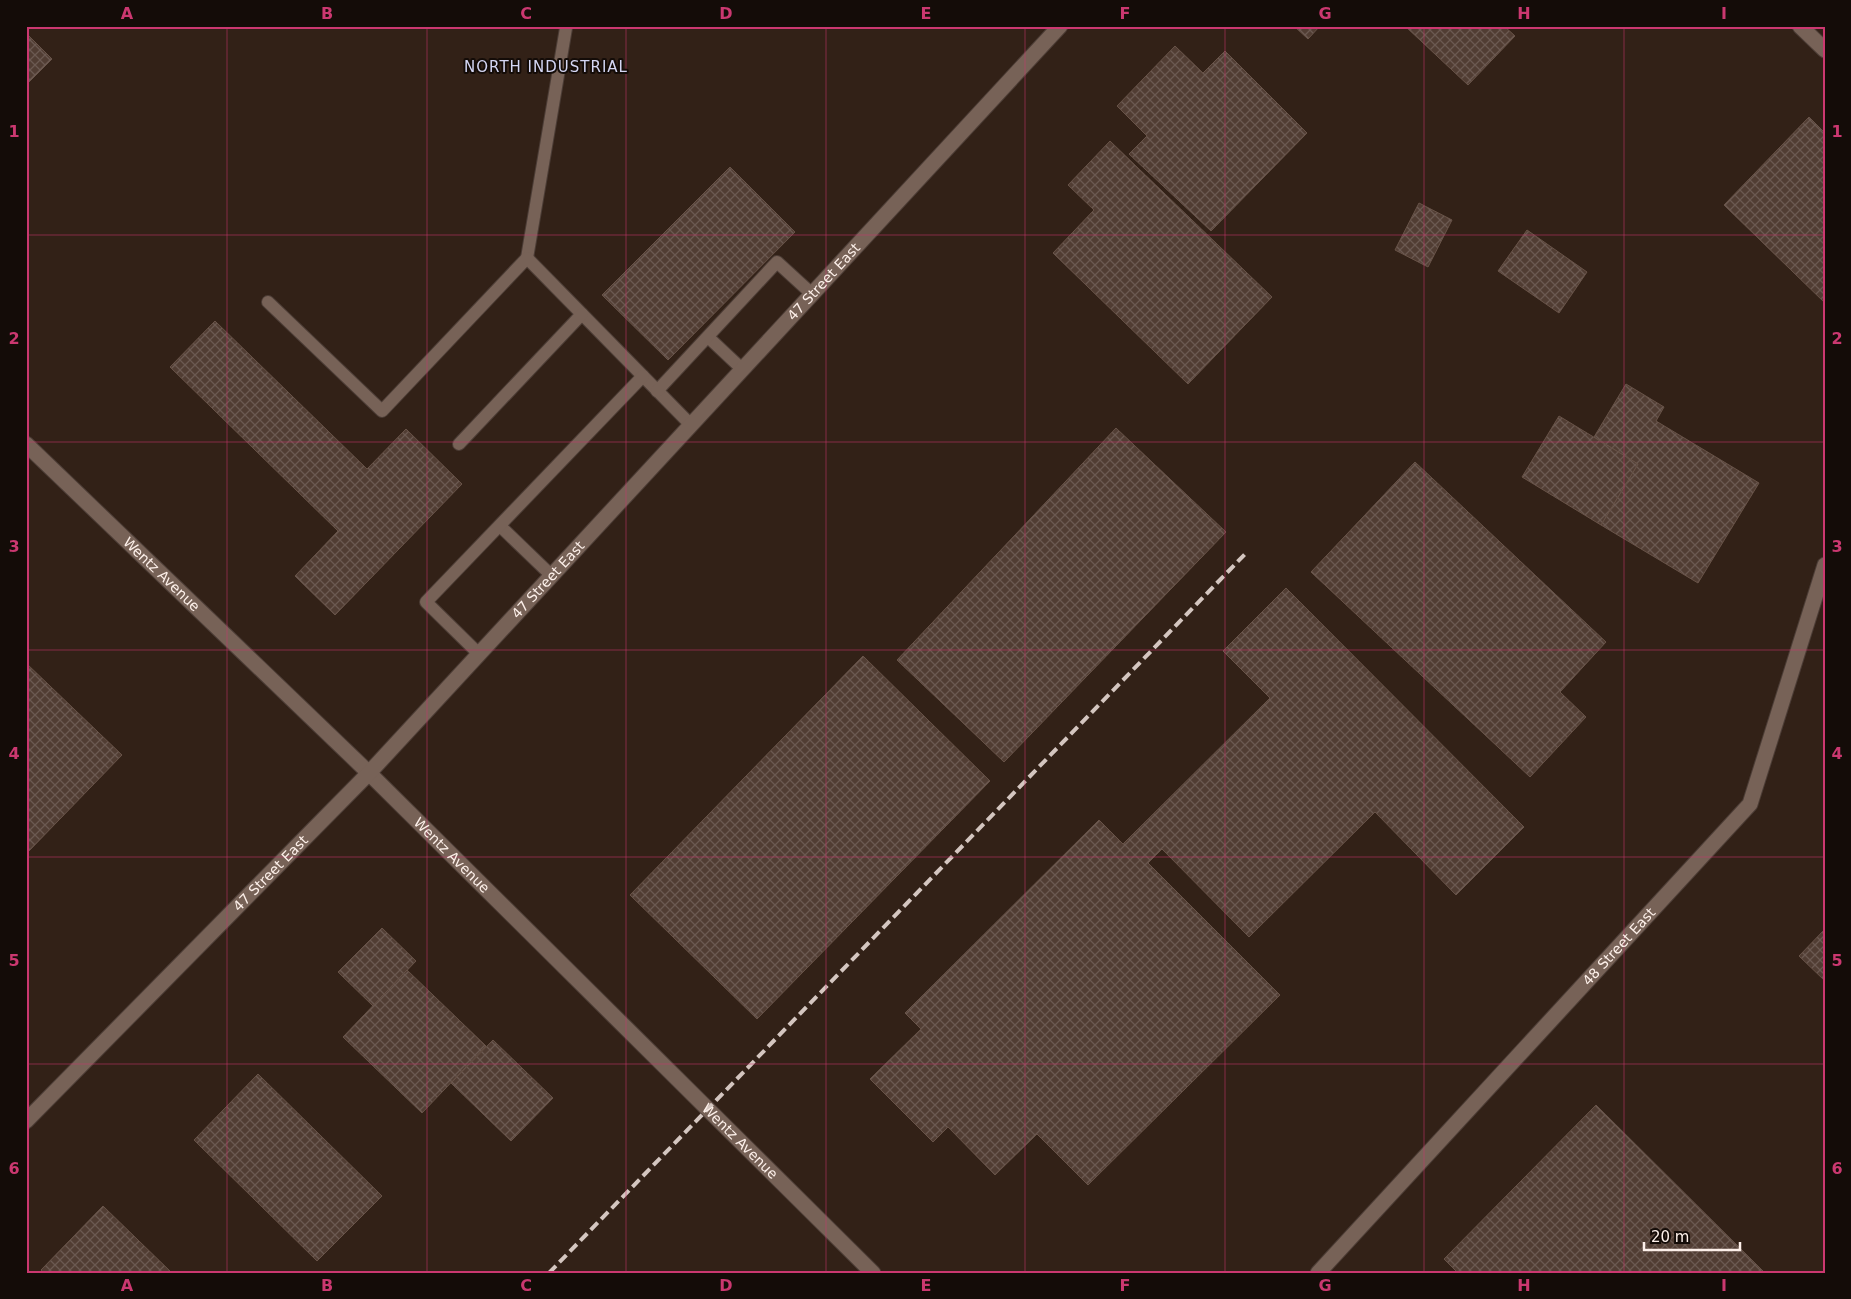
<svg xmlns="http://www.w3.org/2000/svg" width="1851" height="1299" font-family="'DejaVu Sans',sans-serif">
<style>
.building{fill:url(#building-cross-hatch);stroke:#685348}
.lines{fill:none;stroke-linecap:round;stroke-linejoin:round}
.service-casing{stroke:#4c3d36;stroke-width:14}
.minor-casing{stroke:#4c3d36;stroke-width:17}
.service{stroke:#776257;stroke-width:12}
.minor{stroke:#776257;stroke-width:15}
.rail{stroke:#d4c6c0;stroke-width:4;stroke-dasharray:10 5;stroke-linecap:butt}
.grid{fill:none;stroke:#cb3870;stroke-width:1;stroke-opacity:0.55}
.labels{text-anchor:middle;stroke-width:4;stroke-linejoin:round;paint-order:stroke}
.street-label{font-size:14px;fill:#fdf0ea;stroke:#140c08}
.neighbourhood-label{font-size:15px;letter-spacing:1px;fill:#d4d6f3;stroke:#140c08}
.neatline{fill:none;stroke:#cb3870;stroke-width:2}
.grid-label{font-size:16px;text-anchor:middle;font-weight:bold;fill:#cb3870}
</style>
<defs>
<pattern id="building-cross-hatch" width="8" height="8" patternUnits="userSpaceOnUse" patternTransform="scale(1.25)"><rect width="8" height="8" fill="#513d33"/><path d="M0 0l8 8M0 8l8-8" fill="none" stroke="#6b5951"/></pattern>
</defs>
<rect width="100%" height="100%" fill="#322117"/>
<g class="building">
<polygon points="1294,26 1320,26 1308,39"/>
<polygon points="1405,26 1504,26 1515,36 1468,85"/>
<polygon points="26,33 52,59 26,85"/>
<polygon points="1175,46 1203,73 1225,51 1307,133 1211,231 1129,154 1147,136 1117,106"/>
<polygon points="1809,117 1825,133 1825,303 1724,205"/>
<polygon points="1110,141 1272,297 1188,384 1053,253 1094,210 1068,185"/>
<polygon points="730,167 795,232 668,360 602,295"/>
<polygon points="1419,203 1452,220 1428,267 1395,250"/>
<polygon points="1527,230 1587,272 1559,313 1498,271"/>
<polygon points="215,321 367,469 406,429 462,484 335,615 295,576 338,531 170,367"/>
<polygon points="1626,384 1664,407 1656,421 1759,483 1698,583 1601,525 1638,464 1594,437"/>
<polygon points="1559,416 1638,464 1601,525 1522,477"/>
<polygon points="1116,428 1226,532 1004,762 897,660"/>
<polygon points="1415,462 1606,642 1560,692 1586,717 1530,777 1311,572"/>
<polygon points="1286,588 1524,827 1456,895 1375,812 1249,937 1162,849 1148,863 1280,995 1088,1185 1037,1134 995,1175 948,1127 933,1142 870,1079 921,1029 905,1013 1099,820 1123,844 1270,698 1223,651"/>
<polygon points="863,656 990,781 757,1019 630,895"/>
<polygon points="26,663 122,755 26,854"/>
<polygon points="382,928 416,961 373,1006 338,972"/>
<polygon points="1825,929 1825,981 1799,956"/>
<polygon points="407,970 486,1046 422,1113 343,1037"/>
<polygon points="493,1040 553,1098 511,1141 451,1083"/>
<polygon points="258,1074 382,1196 317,1261 194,1140"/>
<polygon points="1596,1105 1765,1273 1458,1273 1444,1259"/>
<polygon points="103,1206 172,1273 44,1273 41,1270"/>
</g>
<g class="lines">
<g class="service-casing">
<g id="service">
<polyline points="527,258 566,28"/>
<polyline points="268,302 382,411 527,258 691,425"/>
<polyline points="708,337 742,369"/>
<polyline points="657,391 777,262 812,294"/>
<polyline points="459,444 582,314"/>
<polyline points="500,526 552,576"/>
<polyline points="479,654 426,602 643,376"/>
</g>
</g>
<g class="minor-casing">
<g id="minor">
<polyline points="1800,26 1825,50"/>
<path id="s1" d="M26,444L369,773L873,1273"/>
<path id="s2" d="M26,1121L369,773L1060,26"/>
<path id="s3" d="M1318,1273L1750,804L1825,565"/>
</g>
</g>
<use href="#service" class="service"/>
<use href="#minor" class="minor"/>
<polyline class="rail" points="549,1273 1247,552"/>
</g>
<path class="grid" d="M227,26V1273M427,26V1273M626,26V1273M826,26V1273M1025,26V1273M1225,26V1273M1424,26V1273M1624,26V1273M26,235H1825M26,442H1825M26,650H1825M26,857H1825M26,1064H1825"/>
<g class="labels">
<g class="street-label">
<text dy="5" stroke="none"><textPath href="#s2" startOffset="1158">47 Street East</textPath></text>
<text dy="5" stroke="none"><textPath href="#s1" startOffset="188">Wentz Avenue</textPath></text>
<text dy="5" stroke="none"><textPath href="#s2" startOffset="752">47 Street East</textPath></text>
<text dy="5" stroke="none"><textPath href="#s1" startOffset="592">Wentz Avenue</textPath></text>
<text dy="5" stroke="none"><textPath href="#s2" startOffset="348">47 Street East</textPath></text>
<text dy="5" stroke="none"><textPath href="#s3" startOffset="444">48 Street East</textPath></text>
<text dy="5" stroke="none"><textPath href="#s1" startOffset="998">Wentz Avenue</textPath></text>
</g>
<g class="neighbourhood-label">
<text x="546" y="72">NORTH INDUSTRIAL</text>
</g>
</g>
<rect width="1851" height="1299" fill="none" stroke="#140c08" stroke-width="55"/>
<path d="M1644 1242v8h96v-8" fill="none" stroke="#fdf0ea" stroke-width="2.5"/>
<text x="1651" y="1242" font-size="15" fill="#fdf0ea" stroke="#140c08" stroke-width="4" paint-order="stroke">20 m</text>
<rect x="28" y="28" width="1796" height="1244" class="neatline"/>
<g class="grid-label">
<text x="127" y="19">A</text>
<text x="327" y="19">B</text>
<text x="526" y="19">C</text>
<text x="726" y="19">D</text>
<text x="926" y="19">E</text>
<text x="1125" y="19">F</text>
<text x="1325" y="19">G</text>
<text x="1524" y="19">H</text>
<text x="1724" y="19">I</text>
<text x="14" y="137">1</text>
<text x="1837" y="137">1</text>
<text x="14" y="344">2</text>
<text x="1837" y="344">2</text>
<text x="14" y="552">3</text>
<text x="1837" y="552">3</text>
<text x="14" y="759">4</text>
<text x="1837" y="759">4</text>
<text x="14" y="966">5</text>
<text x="1837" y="966">5</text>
<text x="14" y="1174">6</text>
<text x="1837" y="1174">6</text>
<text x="127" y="1291">A</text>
<text x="327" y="1291">B</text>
<text x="526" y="1291">C</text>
<text x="726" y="1291">D</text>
<text x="926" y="1291">E</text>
<text x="1125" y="1291">F</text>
<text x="1325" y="1291">G</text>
<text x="1524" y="1291">H</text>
<text x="1724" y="1291">I</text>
</g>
</svg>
